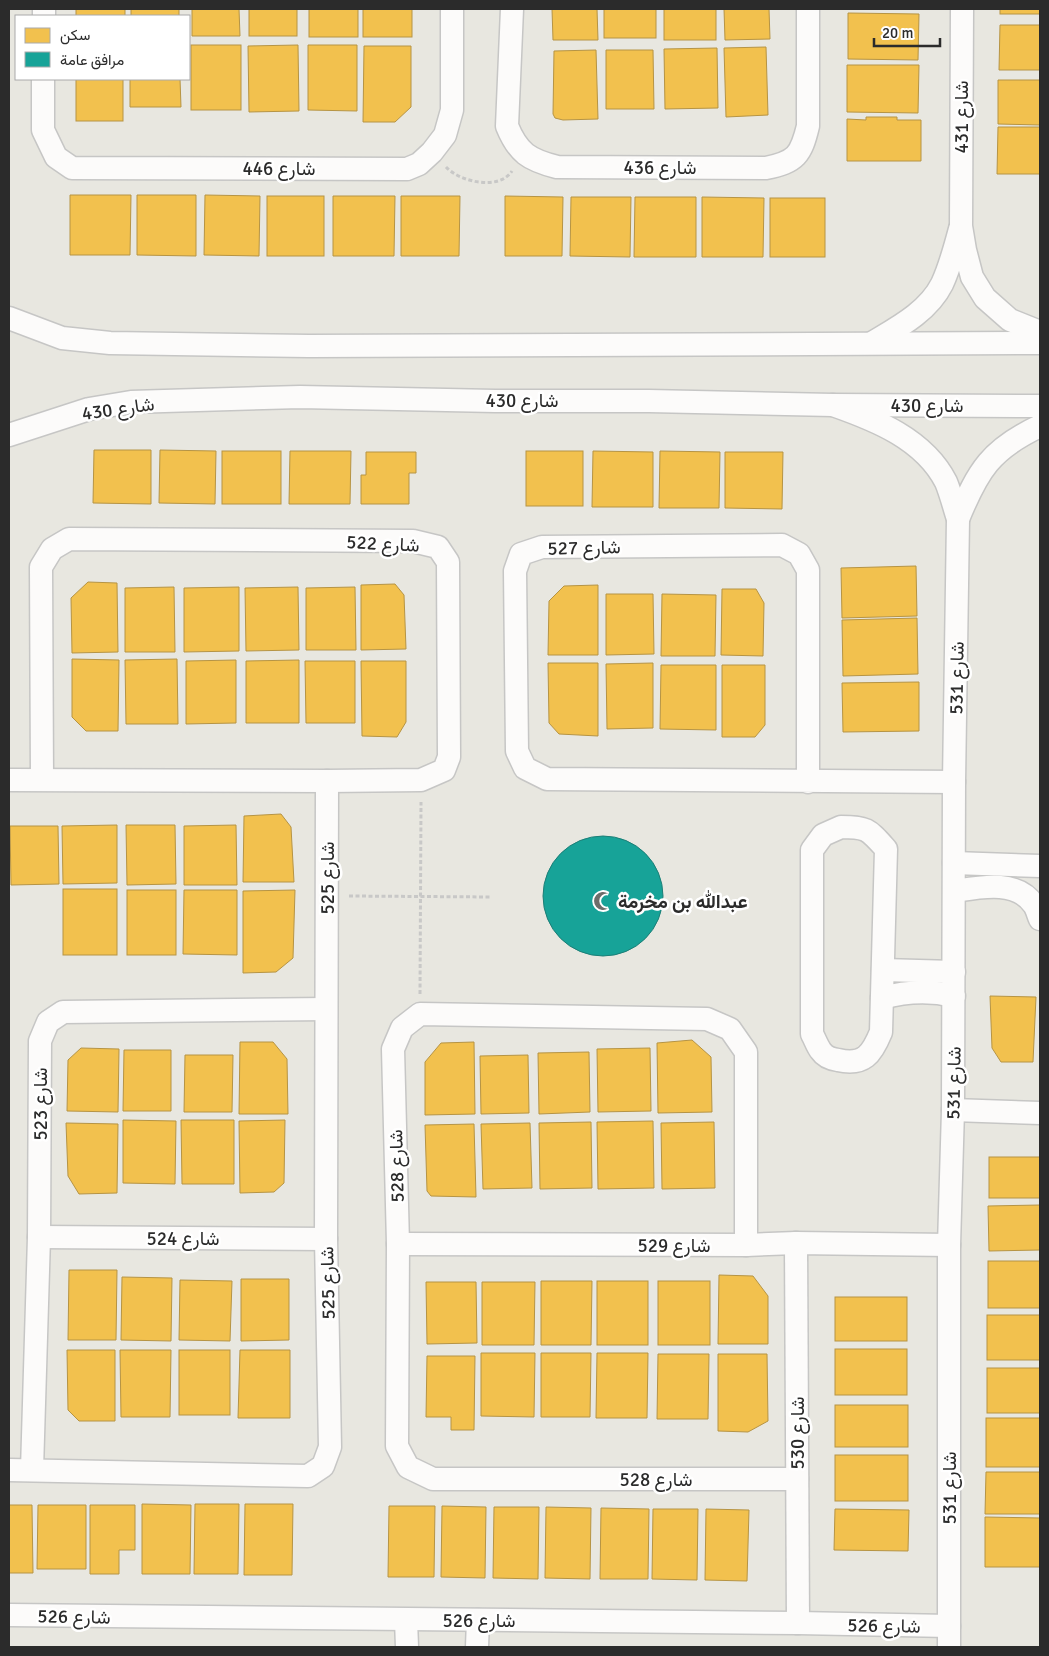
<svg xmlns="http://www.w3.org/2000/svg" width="1049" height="1656" font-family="Signika,Vazirmatn,sans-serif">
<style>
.homes{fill:#f2c14e;stroke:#b69444}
.public{fill:#17a398;stroke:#1d7f77}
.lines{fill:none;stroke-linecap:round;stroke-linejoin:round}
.minor-casing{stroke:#c6c6c5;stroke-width:25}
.path{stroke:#c8c8c7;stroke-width:3;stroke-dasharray:4 2.5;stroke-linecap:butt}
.minor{stroke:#fcfbfa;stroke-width:22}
.labels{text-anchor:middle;stroke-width:5;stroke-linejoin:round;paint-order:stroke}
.street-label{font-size:19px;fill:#2b2b2b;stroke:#fff}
.poi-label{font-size:19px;font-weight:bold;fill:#2b2b2b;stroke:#fff;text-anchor:start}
</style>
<rect width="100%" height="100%" fill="#e8e7e0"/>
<g class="homes">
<rect x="76" y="9" width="49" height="7"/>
<rect x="131" y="9" width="48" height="7"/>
<polygon points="192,9 239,9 240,36 192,36"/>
<rect x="249" y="9" width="48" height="27"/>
<rect x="309" y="9" width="49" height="28"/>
<rect x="363" y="9" width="49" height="28"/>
<polygon points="552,9 597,9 598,40 553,40"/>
<rect x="604" y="9" width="52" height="29"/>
<rect x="664" y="9" width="52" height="31"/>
<polygon points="724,9 769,9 770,39 725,40"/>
<rect x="1000" y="9" width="40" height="5"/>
<polygon points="848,13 919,14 918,60 848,59"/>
<polygon points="1000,25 1040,25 1040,70 999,70"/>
<rect x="191" y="45" width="50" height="65"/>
<polygon points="298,45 299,111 249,112 248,46"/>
<polygon points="308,45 357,45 357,111 308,110"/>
<polygon points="364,46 411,46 411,107 395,122 363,122"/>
<polygon points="766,47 768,115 726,117 724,48"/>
<polygon points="717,48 718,108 665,109 664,49"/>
<polygon points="596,50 598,119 563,120 555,118 553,114 554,51"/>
<polygon points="606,50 653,50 654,109 606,109"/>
<polygon points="847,65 919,65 918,113 847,112"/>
<rect x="76" y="79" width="47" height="42"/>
<polygon points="130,79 180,79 181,107 130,107"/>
<polygon points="998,80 1040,80 1040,125 998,124"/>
<polygon points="866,117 897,117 897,120 921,120 921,161 847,161 847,119 866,120"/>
<polygon points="998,127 1040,127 1040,174 997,174"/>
<polygon points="70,195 131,195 130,255 70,255"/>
<polygon points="137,195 196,195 196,256 137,255"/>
<polygon points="205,195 260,196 259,256 204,255"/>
<rect x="267" y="196" width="57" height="60"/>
<polygon points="333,196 395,196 394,256 333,256"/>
<polygon points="401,196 460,196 459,256 401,256"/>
<polygon points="505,196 563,197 562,256 505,256"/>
<polygon points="571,197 631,197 630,257 570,256"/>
<polygon points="635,197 696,197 696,257 634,257"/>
<polygon points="702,197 764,198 763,257 702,257"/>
<rect x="770" y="198" width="55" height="59"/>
<polygon points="94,450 151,450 151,504 93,503"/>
<polygon points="160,450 216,451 215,504 159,503"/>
<rect x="222" y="451" width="59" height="53"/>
<polygon points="290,451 351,451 350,504 289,504"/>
<rect x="526" y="451" width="57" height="55"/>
<polygon points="593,451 653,452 653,507 592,507"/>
<polygon points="660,451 720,452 719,508 659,508"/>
<polygon points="366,452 416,452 416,473 409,473 409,504 361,504 361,475 366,475"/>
<polygon points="725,452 783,452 782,509 725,508"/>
<polygon points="916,566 917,616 842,618 841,568"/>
<polygon points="88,582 117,583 118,652 72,653 71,598"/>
<polygon points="395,584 404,595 406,649 361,650 361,585"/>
<polygon points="598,585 598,655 548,655 549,601 564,586"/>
<polygon points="174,587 175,652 125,652 125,588"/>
<polygon points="239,587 239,651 184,652 184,588"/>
<polygon points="298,587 299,650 246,651 245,588"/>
<polygon points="355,587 356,650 306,650 306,588"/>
<polygon points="722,589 756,589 764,603 763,656 721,655"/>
<polygon points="606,594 653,594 654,654 606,655"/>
<polygon points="662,594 716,595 715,656 661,656"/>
<polygon points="917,618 918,674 843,676 842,620"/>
<polygon points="72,659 119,660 118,731 86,731 72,717"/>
<polygon points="177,659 178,724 126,724 125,660"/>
<polygon points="236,660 236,723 186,724 186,661"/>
<polygon points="299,660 299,723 246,723 246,661"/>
<polygon points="305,661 355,661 355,723 306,723"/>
<polygon points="361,661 406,661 406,722 397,737 362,736"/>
<polygon points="548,663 598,663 598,736 559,734 549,723"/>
<polygon points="653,663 653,728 607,729 606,664"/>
<polygon points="661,665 716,665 716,730 660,729"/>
<polygon points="722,665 765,665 765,725 755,737 722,737"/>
<polygon points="919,682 919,731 843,732 842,683"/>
<polygon points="281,814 291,827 294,882 243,882 244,816"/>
<polygon points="117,825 117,883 63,884 62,826"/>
<polygon points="126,825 175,825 176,884 127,885"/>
<polygon points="236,825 237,885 184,885 184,826"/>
<polygon points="10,826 58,826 59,884 11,885"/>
<rect x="63" y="889" width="54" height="66"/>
<rect x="127" y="890" width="49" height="65"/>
<polygon points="184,890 237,890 237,955 183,954"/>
<polygon points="295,890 293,958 276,972 243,973 243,891"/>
<polygon points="990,996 1036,997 1033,1062 1001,1062 992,1048"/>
<polygon points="692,1040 711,1057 712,1112 658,1113 657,1043"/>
<polygon points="240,1042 273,1042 287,1059 288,1114 239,1114"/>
<polygon points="474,1042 475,1114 425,1115 425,1062 441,1043"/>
<polygon points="81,1048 119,1049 118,1112 67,1111 68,1060"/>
<polygon points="650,1048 651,1111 598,1112 597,1049"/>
<polygon points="124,1050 171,1050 171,1111 123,1111"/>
<polygon points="589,1052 590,1112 539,1114 538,1053"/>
<polygon points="185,1055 233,1055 232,1112 184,1112"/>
<polygon points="528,1055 529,1113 481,1114 480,1056"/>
<polygon points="123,1120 176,1121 175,1184 123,1183"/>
<polygon points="181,1120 234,1120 234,1184 182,1184"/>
<polygon points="285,1120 284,1183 274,1192 240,1193 239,1121"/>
<polygon points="653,1121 654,1188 598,1189 597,1122"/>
<polygon points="591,1122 592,1188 540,1189 539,1123"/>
<polygon points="714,1122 715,1188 662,1189 661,1123"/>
<polygon points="66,1123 118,1124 117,1193 79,1194 68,1176"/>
<polygon points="530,1123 532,1188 483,1189 481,1124"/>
<polygon points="474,1124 476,1197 431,1196 427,1191 425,1125"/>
<rect x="989" y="1157" width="51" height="41"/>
<polygon points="1040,1205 1040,1250 989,1251 988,1206"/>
<rect x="988" y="1261" width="52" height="47"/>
<polygon points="69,1270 117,1270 116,1340 68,1340"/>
<polygon points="719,1275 753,1276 768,1296 768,1344 718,1344"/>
<polygon points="122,1277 172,1278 171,1341 121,1340"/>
<polygon points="241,1279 289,1279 289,1340 241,1341"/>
<polygon points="180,1280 232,1281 230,1341 179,1340"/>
<polygon points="541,1281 592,1281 591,1345 541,1345"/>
<rect x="597" y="1281" width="51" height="64"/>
<rect x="658" y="1281" width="52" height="64"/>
<polygon points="426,1282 476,1282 477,1343 427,1344"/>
<polygon points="482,1282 535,1282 534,1345 482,1345"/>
<rect x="835" y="1297" width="72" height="44"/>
<rect x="987" y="1315" width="53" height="45"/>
<rect x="835" y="1349" width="72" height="46"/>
<polygon points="67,1350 115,1350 115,1421 79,1421 68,1410"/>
<polygon points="120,1350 171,1350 170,1417 121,1417"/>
<rect x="179" y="1350" width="51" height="65"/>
<polygon points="240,1350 290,1350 290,1418 238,1418"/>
<polygon points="481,1353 535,1353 534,1417 481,1416"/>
<polygon points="541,1353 591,1353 590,1417 541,1417"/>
<polygon points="597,1353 648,1353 647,1418 596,1418"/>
<polygon points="658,1354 709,1354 708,1419 657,1419"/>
<polygon points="718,1354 767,1354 768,1421 748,1432 718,1431"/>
<polygon points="427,1356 475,1356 474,1430 451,1430 451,1417 426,1417"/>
<rect x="987" y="1368" width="53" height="45"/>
<rect x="835" y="1405" width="73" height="42"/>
<rect x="986" y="1418" width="54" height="49"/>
<rect x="835" y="1455" width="73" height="46"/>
<polygon points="986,1472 1040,1472 1040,1514 985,1514"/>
<polygon points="142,1504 191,1505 190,1574 142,1574"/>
<polygon points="195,1504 239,1504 238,1574 194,1574"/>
<polygon points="245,1504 293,1504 292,1575 244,1575"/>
<polygon points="9,1505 32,1505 33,1573 9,1573"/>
<polygon points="38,1505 86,1505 86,1569 37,1569"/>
<polygon points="90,1505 135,1505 135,1550 119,1550 119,1574 90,1574"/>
<polygon points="389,1506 435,1506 434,1577 388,1577"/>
<polygon points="442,1506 486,1507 485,1578 441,1577"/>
<polygon points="494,1507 539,1507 538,1579 493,1578"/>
<polygon points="546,1507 591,1508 590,1579 545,1578"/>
<polygon points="601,1508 649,1509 648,1579 600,1579"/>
<polygon points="653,1509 698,1509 697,1580 652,1579"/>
<polygon points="706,1509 749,1510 747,1581 705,1580"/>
<polygon points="835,1509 909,1510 908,1551 834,1550"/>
<polygon points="985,1517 1040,1518 1040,1567 985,1567"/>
</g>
<circle class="public" cx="603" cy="896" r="60"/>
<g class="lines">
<g class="minor-casing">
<g id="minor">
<path d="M512,9L507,126C518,153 529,160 557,167L766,168C796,162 801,155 808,126V9"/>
<polyline points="962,9 961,226 965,250 972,277 985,298 1010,320 1040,332"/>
<polyline points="44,16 44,9"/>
<polyline points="43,79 43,130 56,157 72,168 407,169 419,164 432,152 445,135 452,110 452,9"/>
<polyline points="9,318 62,338 110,343 309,346 1040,343"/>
<path d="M872,343C897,328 928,312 942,284C950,267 955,248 960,229"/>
<path d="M833,405C876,420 924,439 946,482C951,494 954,507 958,519L954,782L953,1110L949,1245V1647"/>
<polyline points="9,435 89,409 131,402 300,397 495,401 649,401 833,405 1040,406"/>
<path d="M958,519C978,470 991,449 1040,426"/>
<polyline points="9,780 327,781 421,780 444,770 449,757 448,562 438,547 413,541 69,539 52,549 41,567 42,779"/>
<polyline points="808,782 808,570 799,554 782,545 542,547 521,554 515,571 517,751 525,768 547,779 954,782"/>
<path d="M841,827C867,827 868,829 886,849L881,1032C872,1054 864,1066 838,1060C831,1059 825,1057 821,1051C817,1046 815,1039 812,1034V850L823,835Z"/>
<polyline points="954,863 1040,866"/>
<path d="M955,891C980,887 1017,879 1034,905C1037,909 1038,915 1040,919"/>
<polyline points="883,970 954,972"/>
<path d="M882,998C907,991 929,990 954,996"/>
<polyline points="953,1110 1040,1113"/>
<polyline points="39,1237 326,1239"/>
<polyline points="796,1243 798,1623"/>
<polyline points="398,1244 746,1245 796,1243 949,1245"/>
<polyline points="746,1245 746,1052 730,1029 707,1019 420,1014 402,1028 393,1049 398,1244 397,1446 408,1467 433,1479 797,1479"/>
<polyline points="9,1470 308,1476 323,1466 330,1447 326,1239 327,781"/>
<polyline points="32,1470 39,1237 40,1041 48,1022 63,1012 326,1009"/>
<polyline points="9,1615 798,1623 949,1626"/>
<polyline points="406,1620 407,1647"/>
<polyline points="477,1647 478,1620"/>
</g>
</g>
<g class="path">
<path d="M446,167C460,182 499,191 512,171"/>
<polyline points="349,896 491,897"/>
<polyline points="420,994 421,802"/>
</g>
<use href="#minor" class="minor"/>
</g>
<defs>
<g id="mosque-bare" transform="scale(1.5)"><path d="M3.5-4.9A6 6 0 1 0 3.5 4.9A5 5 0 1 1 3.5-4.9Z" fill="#6d6d6a" stroke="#fff" stroke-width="2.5" paint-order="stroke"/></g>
</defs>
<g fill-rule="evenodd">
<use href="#mosque-bare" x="603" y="901"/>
</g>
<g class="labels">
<g class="street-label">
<text transform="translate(961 117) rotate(-90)" y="7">شارع 431</text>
<text x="660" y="174">شارع 436</text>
<text x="279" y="175">شارع 446</text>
<text x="522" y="407">شارع 430</text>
<text x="927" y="412">شارع 430</text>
<text transform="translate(118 408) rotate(-8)" y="7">شارع 430</text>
<text transform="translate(383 543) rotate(3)" y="7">شارع 522</text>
<text transform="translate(584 547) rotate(-1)" y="7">شارع 527</text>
<text transform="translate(956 678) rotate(-89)" y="7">شارع 531</text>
<text transform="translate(327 878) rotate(-90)" y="7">شارع 525</text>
<text transform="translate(953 1083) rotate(-89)" y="7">شارع 531</text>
<text transform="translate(40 1104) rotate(-90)" y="7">شارع 523</text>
<text transform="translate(396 1166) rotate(-91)" y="7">شارع 528</text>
<text x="183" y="1245">شارع 524</text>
<text x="674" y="1252">شارع 529</text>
<text transform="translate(327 1283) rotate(-91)" y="7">شارع 525</text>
<text transform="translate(797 1433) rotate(-90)" y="7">شارع 530</text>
<text x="656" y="1486">شارع 528</text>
<text transform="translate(949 1488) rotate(-90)" y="7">شارع 531</text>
<text transform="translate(74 1616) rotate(1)" y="7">شارع 526</text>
<text x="479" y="1627">شارع 526</text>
<text transform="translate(884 1625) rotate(1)" y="7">شارع 526</text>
</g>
<g class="poi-label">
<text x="618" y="908">عبدالله بن مخرمة</text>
</g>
</g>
<rect width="1049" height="1656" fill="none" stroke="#2b2b2b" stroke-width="20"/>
<rect x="15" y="15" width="175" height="65" fill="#ffffff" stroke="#aaaaaa"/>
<rect x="25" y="28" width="25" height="15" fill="#f2c14e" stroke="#aaaaaa"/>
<text x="60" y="40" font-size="15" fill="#2b2b2b">سكن</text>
<rect x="25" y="52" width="25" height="15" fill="#17a398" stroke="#aaaaaa"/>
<text x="60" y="65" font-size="15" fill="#2b2b2b">مرافق عامة</text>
<path d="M874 38v8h66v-8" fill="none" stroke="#2b2b2b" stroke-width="2.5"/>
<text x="882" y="38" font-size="15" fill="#2b2b2b" stroke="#ffffff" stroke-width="4" paint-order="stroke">20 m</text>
</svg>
